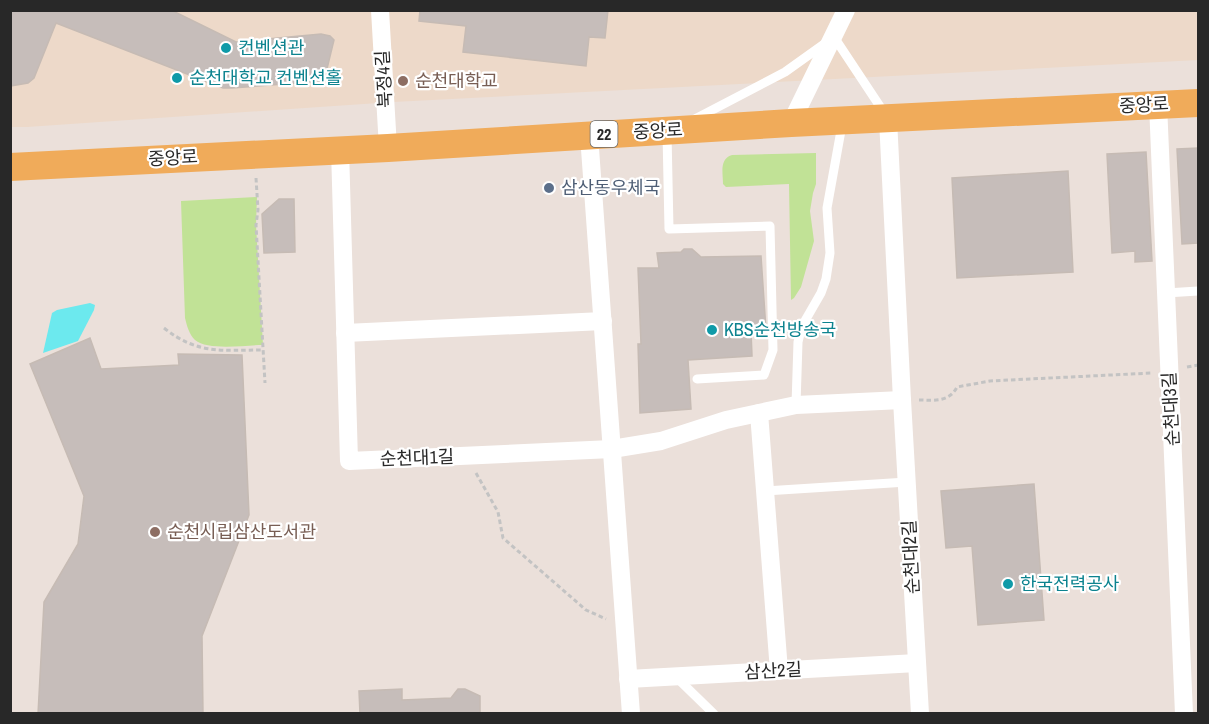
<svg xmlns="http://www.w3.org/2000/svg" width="1209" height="724" font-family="'Archivo Narrow','Noto Sans KR',sans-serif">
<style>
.education{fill:#edd9c9}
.green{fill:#c1e296}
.water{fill:#6ce9ee}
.building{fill:#c6bdba;stroke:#c6bbb4;stroke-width:1.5}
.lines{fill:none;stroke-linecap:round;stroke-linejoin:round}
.path{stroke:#c3c3c3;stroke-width:3;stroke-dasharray:4.5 3;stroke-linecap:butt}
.service{stroke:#fff;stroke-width:9}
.minor{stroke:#fff;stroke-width:18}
.primary{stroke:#f0ab5a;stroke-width:28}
.culture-dot{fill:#0f9aa8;stroke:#fff;stroke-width:2}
.education-dot{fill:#8d6e63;stroke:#fff;stroke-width:2}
.service-dot{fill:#5c6f8a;stroke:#fff;stroke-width:2}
.labels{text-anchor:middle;stroke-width:4.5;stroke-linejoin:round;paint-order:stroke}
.shield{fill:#fff;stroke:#686868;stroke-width:1.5}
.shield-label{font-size:16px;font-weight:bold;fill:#282828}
.culture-label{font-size:18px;fill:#0d838f;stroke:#fff;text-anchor:start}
.street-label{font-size:18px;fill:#282828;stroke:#fff}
.education-label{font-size:18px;fill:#785e54;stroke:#fff;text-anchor:start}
.service-label{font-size:18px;fill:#4e5e75;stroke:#fff;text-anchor:start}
</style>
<rect width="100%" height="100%" fill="#ebe0da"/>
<polygon class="education" points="11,11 1198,11 1198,60 393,102 27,127 11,127"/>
<g class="green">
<path d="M816,153V184L813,193L810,211L814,241L801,287L794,298L791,300L789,184L726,187L723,184C723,173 719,159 732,155Z"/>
<path d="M257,197L256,225L263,345C246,345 208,351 195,340C189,334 187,326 185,318L181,201Z"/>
</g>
<polygon class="water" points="90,303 95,305 94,310 78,341 43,353 52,313 57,310"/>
<g class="building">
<polygon points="10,10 171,10 236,42 321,34 330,36 334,40 324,81 232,88 223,88 56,23 34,78 28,83 10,86"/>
<polygon points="420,10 608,10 605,38 589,37 586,66 463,52 466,26 419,21"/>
<polygon points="1198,148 1198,243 1182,244 1177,149"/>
<polygon points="1146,152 1152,261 1135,262 1135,251 1112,253 1107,154"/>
<polygon points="1068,171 1073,272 957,278 952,178"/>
<polygon points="279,199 294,199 295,252 264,253 262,214"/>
<polygon points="684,249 692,249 701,257 761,256 766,330 751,331 752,356 688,360 691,409 640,413 638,344 641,344 638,268 659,268 657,253 681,252"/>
<polygon points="90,338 101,369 179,365 178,354 242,355 249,515 202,636 203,714 38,714 44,602 78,544 84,496 30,364"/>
<polygon points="1034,484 1044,620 978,625 972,546 946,548 941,491"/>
<polygon points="402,689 402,700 451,698 458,689 465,689 480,696 480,714 360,714 359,691"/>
</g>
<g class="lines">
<g class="path">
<polyline points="256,178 258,210 256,225 265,383"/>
<path d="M164,328C198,355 222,350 263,350"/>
<polyline points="1187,367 1198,365"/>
<path d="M919,400C933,400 949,403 957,387L990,381L1151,373"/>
<polyline points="476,473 498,512 503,538 586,610 606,619"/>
</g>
<g class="service">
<polyline points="695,119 785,72 834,37 885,114"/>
<polyline points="667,133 669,229 770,226 773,350 764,375 697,379"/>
<polyline points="1166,293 1198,291"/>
<polyline points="796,405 798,342 802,326 821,293 826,279 830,253 827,208 842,125"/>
<polyline points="765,491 907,482"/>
<polyline points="677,678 714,714"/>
</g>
<g class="minor">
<polyline points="380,10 388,148"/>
<polyline points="1158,104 1184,714"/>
<polyline points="888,119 902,400 920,714"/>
<polyline points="791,123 846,10"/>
<polyline points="589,135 631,714"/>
<polyline points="340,149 349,461 612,449 661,441 726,420 796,405 902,400"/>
<polyline points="345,333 603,321"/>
<polyline points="759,413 779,671"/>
<polyline points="628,679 917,663"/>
</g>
<polyline class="primary" points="10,167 388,148 791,123 1198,103"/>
</g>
<g class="culture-dot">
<circle cx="226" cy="48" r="6"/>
<circle cx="177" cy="78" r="6"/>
<circle cx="712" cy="330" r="6"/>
<circle cx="1008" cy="584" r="6"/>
</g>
<g class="education-dot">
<circle cx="403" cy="81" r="6"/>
<circle cx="155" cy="532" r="6"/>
</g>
<circle class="service-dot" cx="549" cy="188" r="6"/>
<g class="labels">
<rect class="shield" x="590.5" y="121" width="27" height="26" rx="4.5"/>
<g class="shield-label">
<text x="604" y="140">22</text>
</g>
<g class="culture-label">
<text x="238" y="54">컨벤션관</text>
<text x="189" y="84">순천대학교 컨벤션홀</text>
<text x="724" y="336">KBS순천방송국</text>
<text x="1020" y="590">한국전력공사</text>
</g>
<g class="street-label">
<text transform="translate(384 79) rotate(-93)" y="6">북정4길</text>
<text transform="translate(1144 105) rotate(-3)" y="6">중앙로</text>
<text transform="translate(658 131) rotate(-3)" y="6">중앙로</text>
<text transform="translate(173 158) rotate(-3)" y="6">중앙로</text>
<text transform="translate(1171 409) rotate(-93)" y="6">순천대3길</text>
<text transform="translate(417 458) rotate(-2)" y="6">순천대1길</text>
<text transform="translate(911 557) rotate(-93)" y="6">순천대2길</text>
<text transform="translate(773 671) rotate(-3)" y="6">삼산2길</text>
</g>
<g class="education-label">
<text x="415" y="87">순천대학교</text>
<text x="167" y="538">순천시립삼산도서관</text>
</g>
<g class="service-label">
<text x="561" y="194">삼산동우체국</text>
</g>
</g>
<rect width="1209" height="724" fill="none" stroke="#282828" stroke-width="24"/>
</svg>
